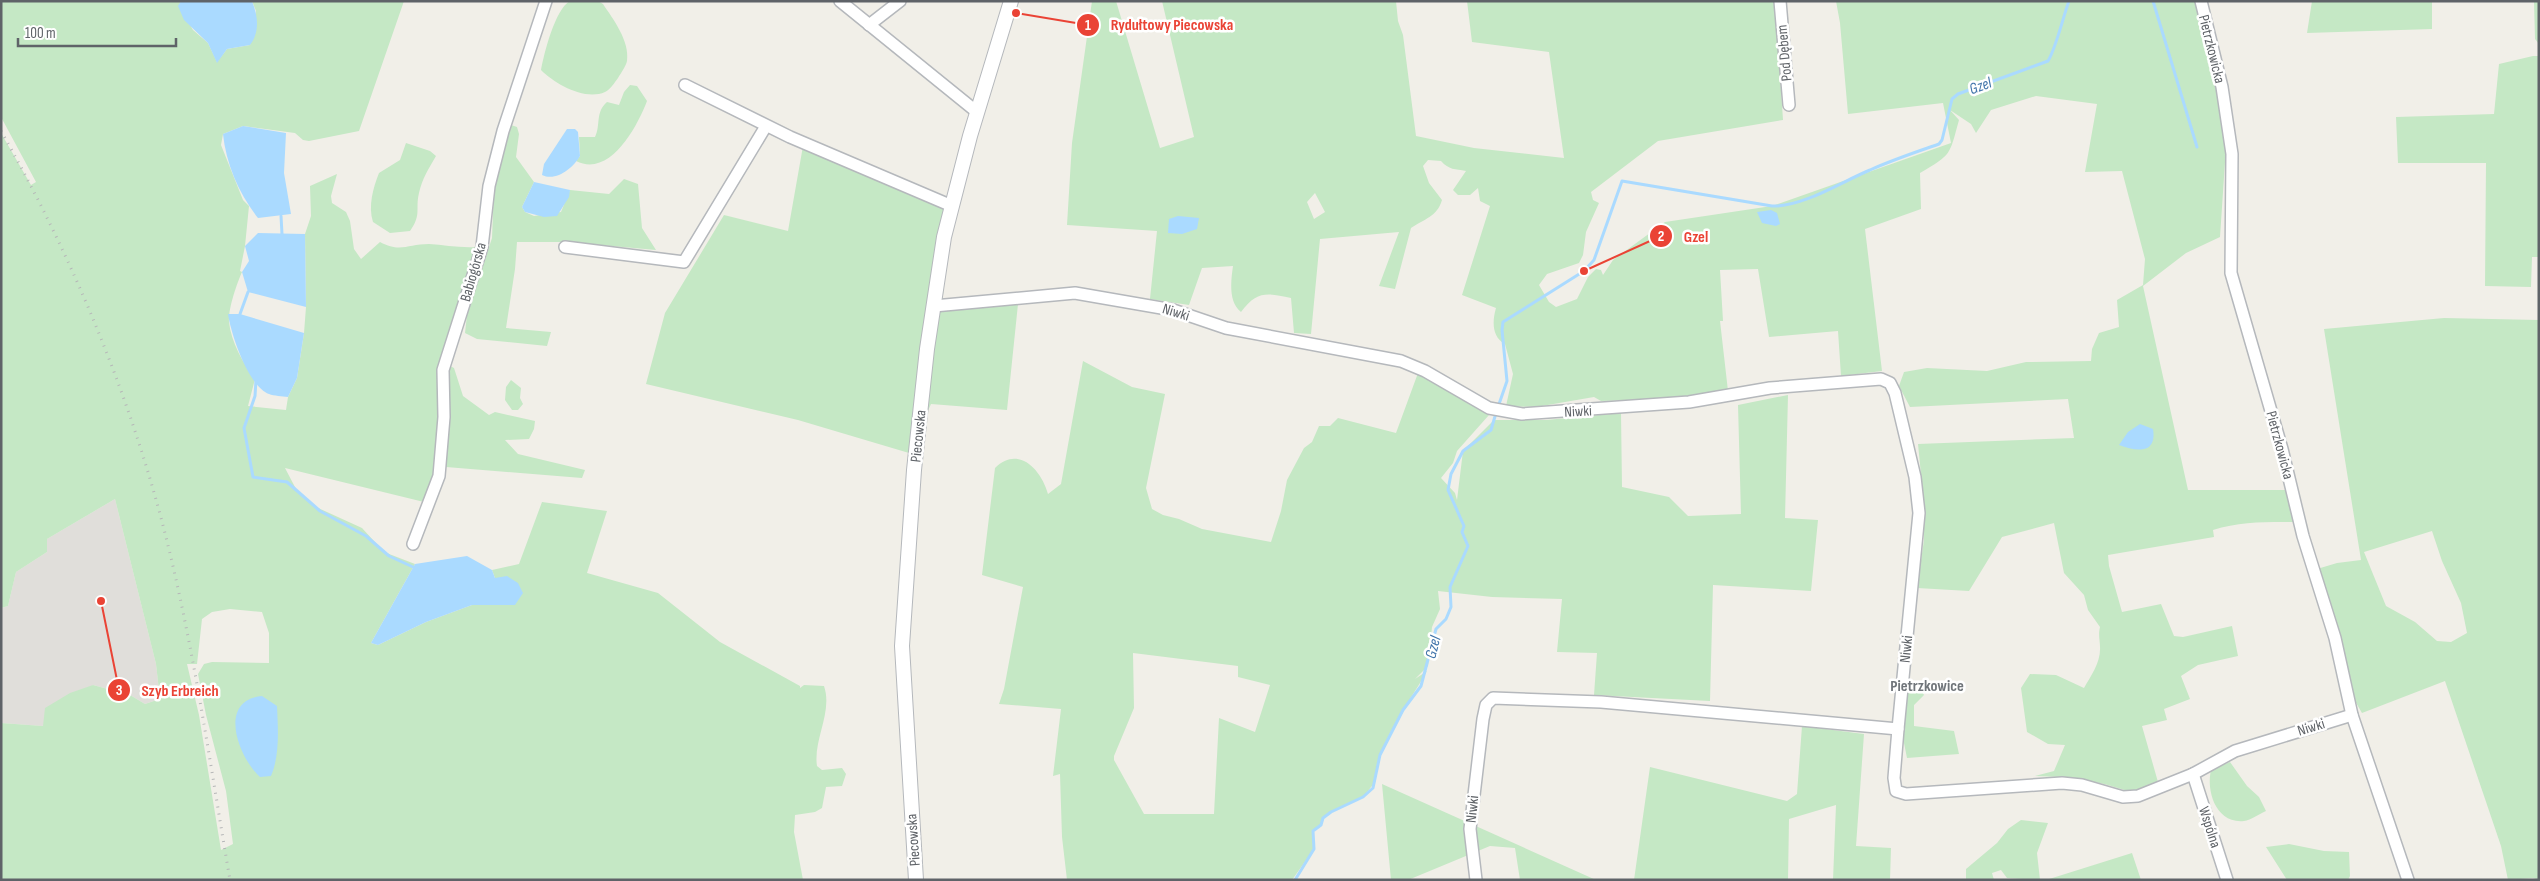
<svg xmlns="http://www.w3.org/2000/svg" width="2540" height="881" font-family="'Sofia Sans Condensed',sans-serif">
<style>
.industrial{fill:#e0deda}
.green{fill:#c5e8c5;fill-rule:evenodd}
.water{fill:#aadaff}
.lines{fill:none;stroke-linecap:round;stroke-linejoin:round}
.stream{stroke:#aadaff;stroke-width:3}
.minor-casing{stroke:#b5b8bc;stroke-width:14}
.tertiary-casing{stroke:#b5b8bc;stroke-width:16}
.minor{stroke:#fff;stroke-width:11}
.tertiary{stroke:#fff;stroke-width:14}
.rail{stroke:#b6b7b8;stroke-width:3;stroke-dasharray:1 6;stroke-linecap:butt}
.labels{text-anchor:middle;stroke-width:5;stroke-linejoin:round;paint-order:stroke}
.street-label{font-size:15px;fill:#5f6368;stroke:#fff}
.water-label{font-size:16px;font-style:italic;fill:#4174aa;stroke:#fff}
.neighbourhood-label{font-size:16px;font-weight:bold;fill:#70757a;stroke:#fff}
.leader{fill:none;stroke:#ea4335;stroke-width:2}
.callout-dot{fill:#ea4335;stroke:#fff;stroke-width:2}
.mark-label{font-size:15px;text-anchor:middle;font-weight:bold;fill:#fff}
.callout-label{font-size:16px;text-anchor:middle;font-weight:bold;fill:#ea4335;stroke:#fff;stroke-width:5;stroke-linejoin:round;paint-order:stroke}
</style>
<rect width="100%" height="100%" fill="#f1efe8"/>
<polygon class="industrial" points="115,499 156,664 160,699 145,704 130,695 93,685 43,726 1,723 1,608 8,606 16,572 47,552 47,539"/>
<g class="green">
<path d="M1,1H181L179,6L193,30L208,43L217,62L227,49L250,45L256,11L252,1H404L359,131L309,141L303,140L295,133L243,126L223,134L221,145L243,200L249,206L245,246L240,271L242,272C237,283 228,309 229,322C231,342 243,363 255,379L248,406L286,410L288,397L297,378L304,333L306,307L305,234L311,216L310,186L337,174L331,196L332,203L346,212L350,221L354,249L361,259L380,242C400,253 408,244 429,244C444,245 460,248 476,247L442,362L454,368L463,396L489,415L495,412L535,421L534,429L529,439L505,440L518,454L585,470L582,478L434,466L433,477L424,502L285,468L296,489L316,507L362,528L384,552L415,564L371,643L378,645L426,622L472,605H515L495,578L492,570L519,564L542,502L607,511L587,573L658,593L720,642L800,686V688L804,685L824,686C833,712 813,740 817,766L822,770L842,768L846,774L842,786L826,787L822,808L815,812L795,815L794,832L803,880H1V723L43,726L45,708L70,693L93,685L130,695L145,704L160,699L156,664L115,499L47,539V552L16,572L8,606L1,608V133L31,185L36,182L1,117ZM230,609L262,612L269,633V663L212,662L204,664L198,674L206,715L226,791L233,844L221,850L199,715L187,664H197L202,619L212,612Z"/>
<path d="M570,1H598L603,4C613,19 630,41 627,61C626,66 621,73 618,78C615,82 610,90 605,92C585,101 555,84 541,70C544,54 555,9 570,1Z"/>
<path d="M1092,1H1116L1160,148L1194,137L1162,1H1396L1398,21L1403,35L1416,136L1474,148L1564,158L1549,52L1472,42L1467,1H1775L1783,120L1658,141L1591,192L1593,200L1599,203L1586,232L1583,255L1579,263L1547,274L1539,285L1549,302L1556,307L1577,299L1588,277L1596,269L1601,270L1603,275L1613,260L1665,222L1772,206L1951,143L1943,103L1848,114L1840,23L1836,1H2196L2216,82L2226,147L2220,237L2186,253L2143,286L2188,490H2289L2298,522C2269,522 2241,521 2213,530L2214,537L2108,555L2109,566L2122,612L2161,604L2174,636L2183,637L2232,626L2238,656L2198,665L2181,676L2190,699L2164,709L2167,720L2142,726L2158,782L2130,792C2097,780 2071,777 2035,776L2054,771L2065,745L2048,744L2027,732L2021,688L2030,674L2056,675L2084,688C2091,676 2101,662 2100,647C2100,640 2098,635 2100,627L2088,610L2084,595L2064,573L2054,523L2002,537L1969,591L1917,588L1924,540V505L1918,444L2074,438L2068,399L1910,407L1899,386L1904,372L1927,368L1987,371L2026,362L2091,361L2092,349L2099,333L2119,327L2117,300L2143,285L2145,259L2122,171L2085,172L2097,104L2036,96L1991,110L1976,133L1971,124L1950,110L1959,120C1949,156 1952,154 1920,173L1921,209L1865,229L1882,371L1841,376L1838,331L1769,337L1758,269L1720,270L1723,321H1720L1728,391L1666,399L1601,401L1594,397L1536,407L1506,406L1513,374L1505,344C1492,337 1492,322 1496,308L1462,295L1490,206L1480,201L1478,188L1470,195H1458L1453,190L1466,171C1455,169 1449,170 1441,161L1428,160L1423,166L1429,183L1442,200C1437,217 1424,219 1411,228L1395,289L1379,286L1399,232L1320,239L1311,334L1294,333L1291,298C1268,293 1257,290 1241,312C1228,302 1231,280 1233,266L1202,268L1189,305L1150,299L1157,231L1067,225L1072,143ZM1315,193L1325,212L1314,219L1307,202Z"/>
<polygon points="2312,1 2432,1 2432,29 2307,33"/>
<polygon points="2534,1 2539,1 2539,44 2535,39"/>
<polygon points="2533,56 2539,56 2539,257 2532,257 2531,287 2485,286 2486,163 2398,163 2396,117 2494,114 2499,64"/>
<path d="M630,85L637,86L647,101C637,127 610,178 576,161L580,156L579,137H595C601,125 595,112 607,102L619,105L624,92Z"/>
<polygon points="508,124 517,127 519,134 516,157 534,182 522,207 525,212 534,216 561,212 570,190 609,194 624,179 638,184 642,228 656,250 567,242 517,242 515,269 506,328 551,332 547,346 477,339 465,333 467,315 492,238 494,188 501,163"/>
<path d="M406,143L430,151L436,156C429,168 422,179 419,193C415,210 422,214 410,231L390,233L373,222C368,206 373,188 379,173L400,160Z"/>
<polygon points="803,146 952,206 942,305 1018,304 1007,410 931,404 909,453 798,420 646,384 665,313 724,215 788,231"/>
<path d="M2444,318L2539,320V880L2533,878L2508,880L2501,846L2445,681L2362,713L2351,694L2317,569L2337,563L2361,560L2324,329ZM2432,531L2442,561L2461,603L2467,633L2451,642L2437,641L2415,622L2386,606L2364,552Z"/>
<path d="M1083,361L1132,387L1165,394L1146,488L1152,509L1163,515L1179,519L1202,529L1271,542L1281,511L1287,480L1304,448L1312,442L1319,426H1330L1338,418L1396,433L1418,373L1489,415L1457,451L1453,463L1441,478L1455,493L1457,500L1463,451L1494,420H1546L1621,413L1622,487L1669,497L1688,516L1741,514L1738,405L1788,395L1785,518L1818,520L1811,591L1713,585L1710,701L1594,695L1597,653L1557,652L1562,599L1492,597L1438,591L1440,609L1432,627L1428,666L1415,679L1427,671C1411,700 1374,748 1376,781L1363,797L1331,812L1323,818L1321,825L1313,831L1314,849L1292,880H1067L1062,837L1060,774L1053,776L1061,709L999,704L1004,689L1023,587L982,575L995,468C1018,445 1041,469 1048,494L1061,484ZM1133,653L1238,666V677L1270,685L1255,732L1219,718L1214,814H1144L1114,760V756L1134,708Z"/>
<polygon points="511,380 521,388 520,398 523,404 518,410 512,410 505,400 506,387"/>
<polygon points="1916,681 1924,695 1914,705 1914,726 1954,731 1959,754 1907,758 1901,728 1906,690"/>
<polygon points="1802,726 1864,734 1856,846 1891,848 1890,880 1833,880 1836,805 1789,819 1788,880 1634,880 1650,767 1787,801 1797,794"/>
<path d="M2230,762L2247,786L2259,797L2266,811C2259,814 2251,820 2244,821C2216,824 2206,791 2211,770Z"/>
<polygon points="1382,784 1596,880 1520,880 1515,848 1490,846 1408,880 1391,880"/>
<polygon points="2021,820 2048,823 2037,853 2040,880 2007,878 2001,870 1992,873 1994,880 1966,880 1966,869 1997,843 2008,829"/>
<polygon points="2289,844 2324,851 2349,852 2350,876 2348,880 2287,880 2266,847"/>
<polygon points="2132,853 2141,880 2046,880"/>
</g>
<g class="water">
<path d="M181,1H252C258,16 260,32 250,45L227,49L217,63L208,43L184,20L178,6Z"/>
<path d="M243,126L286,133L284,173L291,214L258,218C239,194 226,164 223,134Z"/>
<path d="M567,129H575L578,132L580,156C573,168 556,182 542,175L544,164Z"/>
<polygon points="534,182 570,190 569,197 557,216 544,217 525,212 522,207"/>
<polygon points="1771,210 1777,213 1780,224 1776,226 1762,223 1757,212"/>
<polygon points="1178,216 1199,218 1197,229 1182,234 1168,233 1169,219"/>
<polygon points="258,233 305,234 306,307 248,292 242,272 249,261 245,246"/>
<path d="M228,314H240L304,333L297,378L288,397C282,396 274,396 269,394C248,386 231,334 228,314Z"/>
<path d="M2140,424L2153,429C2157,454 2137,452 2119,445L2128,432Z"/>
<polygon points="467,556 492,570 495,578 507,576 518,583 523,593 515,605 472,605 426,622 378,645 371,643 415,564"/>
<path d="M262,696L277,706C278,729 280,755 271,776L260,777C238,757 217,700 262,696Z"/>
</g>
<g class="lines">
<g class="stream">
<polyline points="2153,1 2197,147"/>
<polyline points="281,216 282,234"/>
<polyline points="240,314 248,292"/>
<polyline points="256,380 255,396 244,428 253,477 287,482 320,511 366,536 389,556 413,567"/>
<path d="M1498,407L1507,381L1502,330L1503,322L1584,271L1594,260L1622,181L1772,206C1803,207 1841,182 1870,170C1892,160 1916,152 1939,144L1942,140L1952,99L1958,94L2048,61C2056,48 2063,17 2069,1"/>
<polyline points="1295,880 1314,849 1313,831 1321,825 1323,818 1331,812 1363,797 1373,788 1380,755 1403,710 1421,686 1436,629 1446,619 1451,607 1450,587 1468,546 1462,532 1464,526 1448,490 1451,474 1463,451 1491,430 1496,413"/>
</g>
<g class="minor-casing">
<g id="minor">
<polyline points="840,1 977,112"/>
<polyline points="1780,1 1789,105"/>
<polyline points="2201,1 2222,87 2232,154 2231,273 2282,449 2303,536 2335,638 2352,715 2408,880"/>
<polyline points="869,25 900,1"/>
<polyline points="685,85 790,137 952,206"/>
<polyline points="565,247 684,262 766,126"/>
<polyline points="934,306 1075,293 1173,310 1226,328 1401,361 1425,371 1489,408 1522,414 1689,402 1770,388 1881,379 1890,383 1895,393 1915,477 1919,513 1898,729"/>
<polyline points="413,544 439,476 444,417 443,370 482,247 489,186 503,131 546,1"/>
<polyline points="2193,774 2227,880"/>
<polyline points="1476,880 1470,829 1483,719 1486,705 1493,698 1601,702 1898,729 1894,778 1896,791 1906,794 2062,783 2082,785 2123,797 2138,796 2193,774 2235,751 2352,715"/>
</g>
</g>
<g class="tertiary-casing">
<polyline id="tertiary" points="916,880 902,646 914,470 927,349 944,237 970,136 1011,1"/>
</g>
<use href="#minor" class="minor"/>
<use href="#tertiary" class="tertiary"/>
<path class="rail" d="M1,131C69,251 124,381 160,514C192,634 209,758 230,880"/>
</g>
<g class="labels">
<g class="street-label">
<text transform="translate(2212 49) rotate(76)" y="5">Pietrzkowicka</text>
<text transform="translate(1784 53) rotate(-95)" y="5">Pod Dębem</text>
<text transform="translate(473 272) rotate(-74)" y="5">Babiogórska</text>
<text transform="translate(1176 312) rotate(17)" y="5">Niwki</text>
<text transform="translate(1578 411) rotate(-3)" y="5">Niwki</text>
<text transform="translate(918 436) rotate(-84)" y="5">Piecowska</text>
<text transform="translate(2280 445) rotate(75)" y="5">Pietrzkowicka</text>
<text transform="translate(1906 649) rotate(-84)" y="5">Niwki</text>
<text transform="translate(2311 727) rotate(-17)" y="5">Niwki</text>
<text transform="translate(1472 809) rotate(-84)" y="5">Niwki</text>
<text transform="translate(2210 827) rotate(72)" y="5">Wspólna</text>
<text transform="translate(913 840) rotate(-94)" y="5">Piecowska</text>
</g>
<g class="water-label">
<text transform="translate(1980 85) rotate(-20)" y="6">Gzel</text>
<text transform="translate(1432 647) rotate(-75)" y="6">Gzel</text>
</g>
<g class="neighbourhood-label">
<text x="1927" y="691">Pietrzkowice</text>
</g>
</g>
<path class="leader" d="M1016 13L1088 25M1584 271L1661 236M101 601L119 690"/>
<g class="callout-dot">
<circle cx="1016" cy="13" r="5"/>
<circle cx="1584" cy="271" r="5"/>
<circle cx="101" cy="601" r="5"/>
<circle cx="1088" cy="25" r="12"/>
<circle cx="1661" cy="236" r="12"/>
<circle cx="119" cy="690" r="12"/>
</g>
<g class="mark-label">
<text x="1088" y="30">1</text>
<text x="1661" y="241">2</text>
<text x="119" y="695">3</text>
</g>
<g class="callout-label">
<text x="1172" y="30">Rydułtowy Piecowska</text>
<text x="1696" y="242">Gzel</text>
<text x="180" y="696">Szyb Erbreich</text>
</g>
<rect width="2540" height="881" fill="none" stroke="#5f6368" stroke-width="5"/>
<path d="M18 38v8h158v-8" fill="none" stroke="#5f6368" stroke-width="2.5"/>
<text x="25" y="38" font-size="15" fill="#5f6368" stroke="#ffffff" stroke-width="4" paint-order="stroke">100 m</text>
</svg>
